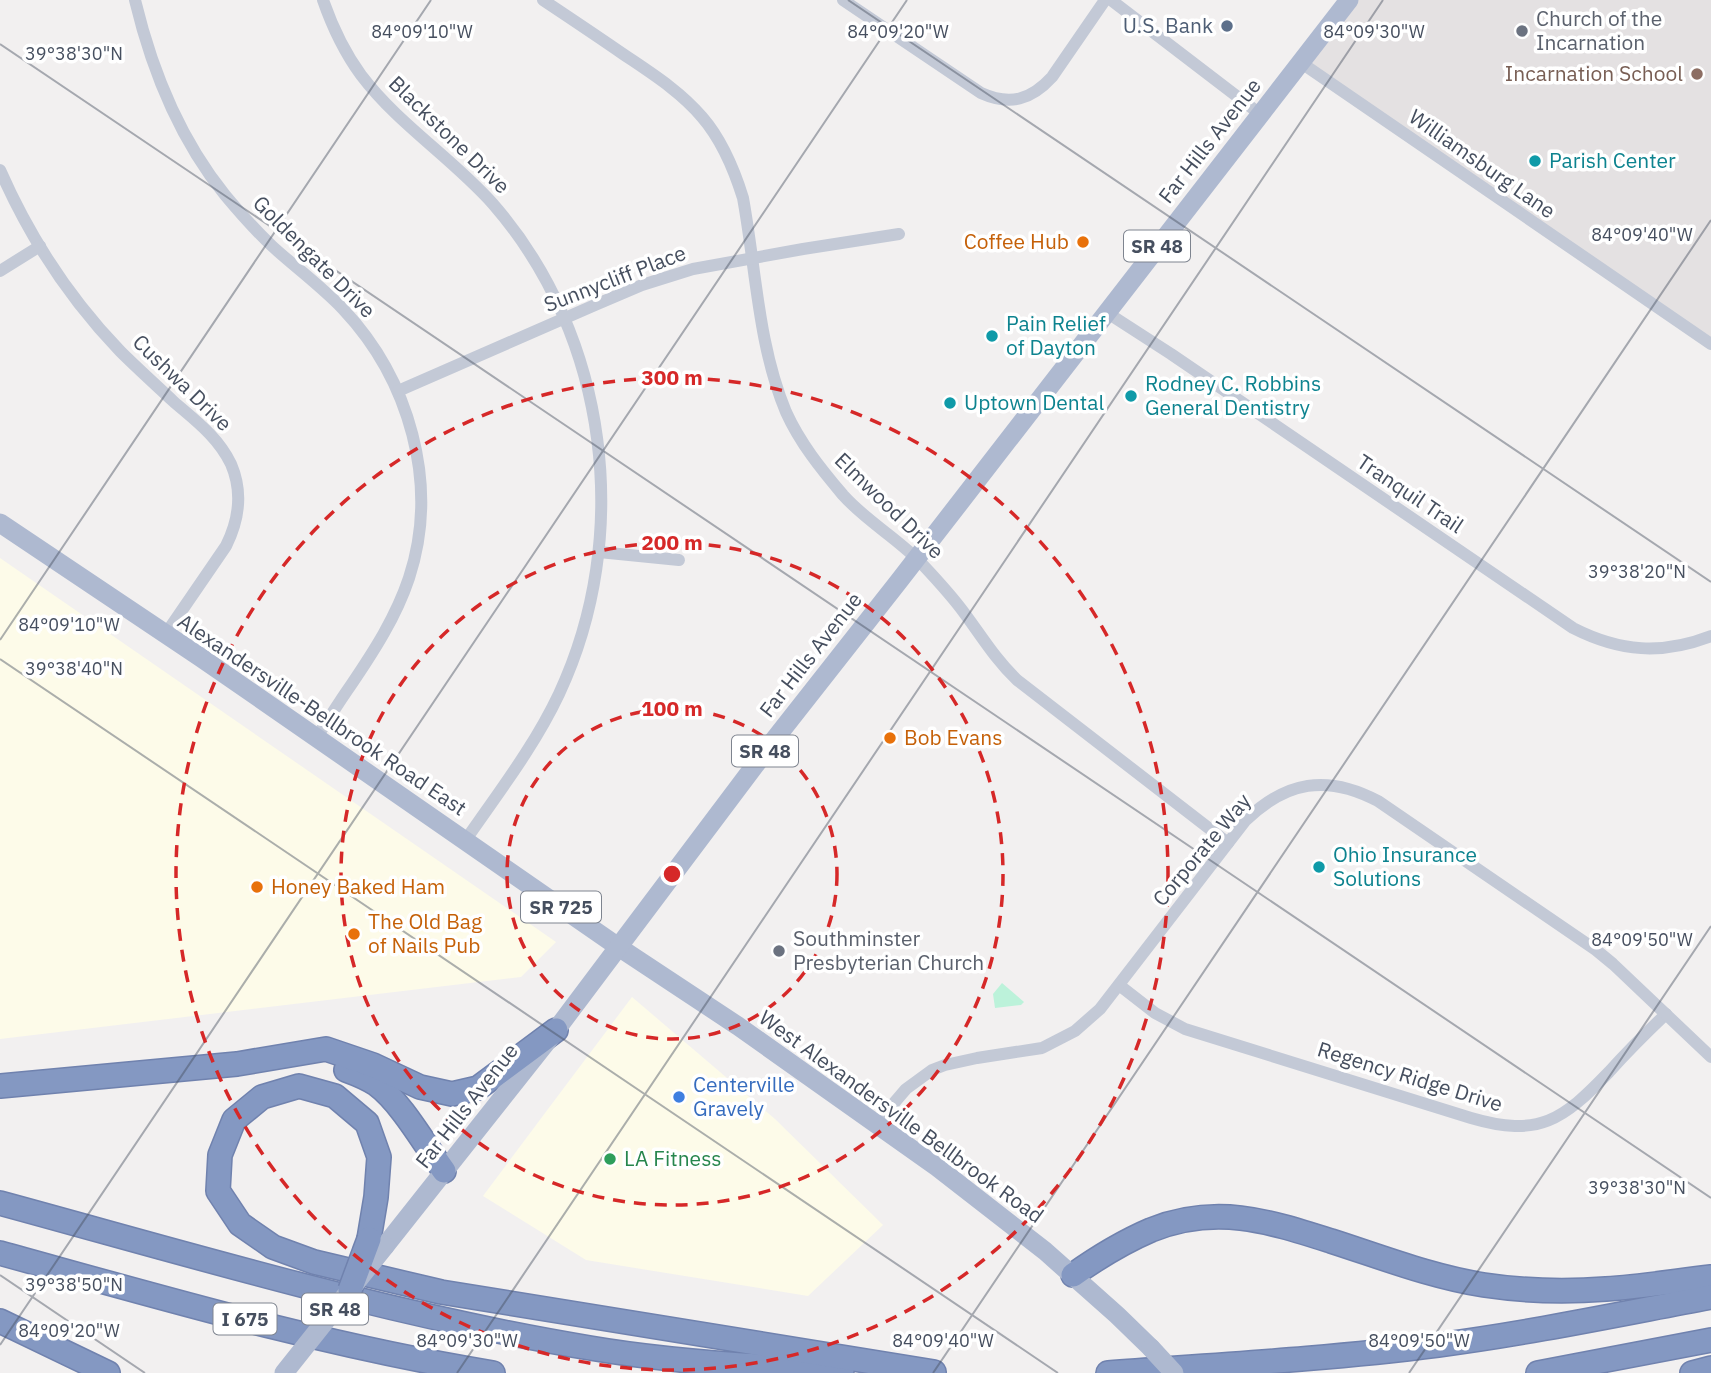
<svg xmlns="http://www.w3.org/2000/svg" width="1711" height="1373" font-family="'IBM Plex Sans',sans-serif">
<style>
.commercial{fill:#fdfbe9}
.education{fill:#e4e1e2}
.green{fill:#bcf2da}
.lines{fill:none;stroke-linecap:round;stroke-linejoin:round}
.motorway-casing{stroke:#7082ae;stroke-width:26}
.minor{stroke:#c3c9d6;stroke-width:12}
.primary{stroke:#aeb9d0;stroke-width:19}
.motorway{stroke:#8498c2;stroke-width:23}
.motorway-bridge-casing{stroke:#7082ae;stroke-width:26;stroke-linecap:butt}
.primary-bridge{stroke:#aeb9d0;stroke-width:19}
.motorway-bridge{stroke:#8498c2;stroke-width:23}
.ticks{fill:none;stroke:#464f5f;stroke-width:2;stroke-opacity:0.45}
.ring{fill:none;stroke:#d62828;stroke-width:3.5;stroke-dasharray:12 9}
.service-dot{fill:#5c6f8a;stroke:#fff;stroke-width:2.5}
.worship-dot{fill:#6b7280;stroke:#fff;stroke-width:2.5}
.education-dot{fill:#8d6e63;stroke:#fff;stroke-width:2.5}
.culture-dot{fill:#0f9aa8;stroke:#fff;stroke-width:2.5}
.food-dot{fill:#e8710a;stroke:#fff;stroke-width:2.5}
.shop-dot{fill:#3f7fe0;stroke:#fff;stroke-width:2.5}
.leisure-dot{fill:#2e9e5b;stroke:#fff;stroke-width:2.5}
.labels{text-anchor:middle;stroke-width:7;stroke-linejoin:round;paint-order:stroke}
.shield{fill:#fff;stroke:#7e848f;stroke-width:2}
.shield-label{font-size:19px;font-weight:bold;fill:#464f5f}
.worship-label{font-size:21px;fill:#5b616d;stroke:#fff;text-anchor:start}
.service-label{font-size:21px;fill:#4e5e75;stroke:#fff;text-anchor:end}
.education-label{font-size:21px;fill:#785e54;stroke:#fff;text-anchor:end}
.street-label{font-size:21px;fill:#464f5f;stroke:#fff}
.culture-label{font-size:21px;fill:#0d838f;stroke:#fff;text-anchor:start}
.food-label{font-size:21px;fill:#c56008;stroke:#fff;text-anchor:start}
.shop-label{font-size:21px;fill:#366cbe;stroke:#fff;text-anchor:start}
.leisure-label{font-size:21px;fill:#27864d;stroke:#fff;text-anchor:start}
.ticks-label{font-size:18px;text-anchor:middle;fill:#464f5f;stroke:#fff;stroke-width:7;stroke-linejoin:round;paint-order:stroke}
.centre{fill:#d62828;stroke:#fff;stroke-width:3.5}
.ring-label{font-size:21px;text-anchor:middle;font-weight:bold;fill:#d62828;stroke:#fff;stroke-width:7;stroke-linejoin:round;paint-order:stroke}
</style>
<rect width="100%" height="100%" fill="#f2f0f0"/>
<g class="commercial">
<polygon points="0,558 556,942 521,977 0,1039"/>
<polygon points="632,997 775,1119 883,1225 808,1296 586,1260 483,1196"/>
</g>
<polygon class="education" points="1349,0 1711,0 1711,344 1300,62"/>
<polygon class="green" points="1002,983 1024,1002 1021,1005 995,1008 993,994"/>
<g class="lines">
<g class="motorway-casing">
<g id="motorway">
<path d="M346,1070C357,1074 367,1078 376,1084C401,1102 425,1145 444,1171"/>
<polyline points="0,1086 237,1064 326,1049 373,1065 420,1087 452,1094 478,1088 556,1030"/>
<path d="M0,1203C195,1256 390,1315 590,1348C672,1362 758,1367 842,1370"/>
<polyline points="369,1239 376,1197 379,1157 367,1123 335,1096 299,1086 262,1097 234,1120 220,1155 218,1191 240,1224 273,1247 314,1262 441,1292 934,1372"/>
<path d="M0,1253C163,1298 326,1346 493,1373"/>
<path d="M1073,1275C1097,1258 1123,1242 1151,1230C1216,1204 1268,1221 1331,1241C1381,1257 1432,1277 1484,1285C1524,1291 1565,1292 1606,1289C1641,1287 1676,1281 1711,1277"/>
<polyline points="0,1321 108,1373"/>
<path d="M1108,1373C1218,1365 1329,1359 1438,1345C1530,1333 1620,1314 1711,1297"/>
<polyline points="1538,1373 1711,1340"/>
<polyline points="1692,1373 1711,1368"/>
</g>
</g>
<g class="minor">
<path d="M135,0C152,71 179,138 225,195C240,213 255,230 272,246C295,267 321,286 343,309C409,379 440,484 409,578C396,617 374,651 351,685C339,702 328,720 316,738"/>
<path d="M323,0C332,26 345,53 361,75C398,124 452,158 493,204C609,337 633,536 559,694C534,747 498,793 465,841"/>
<path d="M543,0C570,18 597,36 623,54C651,73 680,91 702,117C722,140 734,169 743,198C756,269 758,345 786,412C800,443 821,469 843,495C867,522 899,539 923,565C938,581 952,596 965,614C982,637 996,660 1017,680L1228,843"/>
<path d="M843,0L981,93C1010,106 1031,100 1052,77L1105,0"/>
<polyline points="1111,0 1260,114"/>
<polyline points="1300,62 1711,344"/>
<path d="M0,170C29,236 70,299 120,351C137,368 156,385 174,402C196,421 218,437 231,464C243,492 239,520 226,546L165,635"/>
<polyline points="0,271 40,246"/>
<path d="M1106,312L1171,354L1573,628C1620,652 1662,655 1711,636"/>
<polyline points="398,391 595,305 642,285 693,269 803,249 899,234"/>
<polyline points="599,552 679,560"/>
<path d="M1119,985L1155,1013L1185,1029L1471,1118C1539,1138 1563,1120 1609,1072C1627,1052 1646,1033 1666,1014"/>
<path d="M876,1124L906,1089L932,1070L945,1065L977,1058L1042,1048L1075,1031L1100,1009L1245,821C1286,781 1327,774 1378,801L1596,950L1613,964L1711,1057"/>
</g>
<g class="primary">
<polyline points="0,523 200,657 617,946 738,1026 937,1167 1045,1251 1117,1315 1151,1348"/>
<polyline points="385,1246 556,1030 774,740 899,581 1349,0"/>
</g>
<use href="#motorway" class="motorway"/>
<g class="motorway-bridge-casing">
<polyline id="motorway-bridge" points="350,1290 369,1239"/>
</g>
<g class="primary-bridge">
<polyline points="1151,1348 1174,1373"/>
<polyline points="284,1373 385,1246"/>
</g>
<use href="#motorway-bridge" class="motorway-bridge"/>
</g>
<path class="ticks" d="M848,0L1711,582M0,44L1711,1198M0,640L431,0M0,659L1058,1373M0,1275L145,1373M0,1345L907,0M457,1373L1383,0M933,1373L1711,220M1409,1373L1711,926"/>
<g class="ring">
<circle cx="672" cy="874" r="165"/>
<circle cx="672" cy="874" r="331"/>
<circle cx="672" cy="874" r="496"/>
</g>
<circle class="service-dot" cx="1227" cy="26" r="7"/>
<g class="worship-dot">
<circle cx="1522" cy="31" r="7"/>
<circle cx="779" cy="951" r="7"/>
</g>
<circle class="education-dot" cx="1697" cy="74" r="7"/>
<g class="culture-dot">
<circle cx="1535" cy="161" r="7"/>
<circle cx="992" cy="336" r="7"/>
<circle cx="1131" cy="396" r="7"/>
<circle cx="950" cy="403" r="7"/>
<circle cx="1319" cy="867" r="7"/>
</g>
<g class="food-dot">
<circle cx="1083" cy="242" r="7"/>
<circle cx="890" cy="738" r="7"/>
<circle cx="257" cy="887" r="7"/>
<circle cx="354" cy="934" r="7"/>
</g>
<circle class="shop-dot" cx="679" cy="1097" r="7"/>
<circle class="leisure-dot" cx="610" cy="1159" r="7"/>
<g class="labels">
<g class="shield">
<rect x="1124" y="230.5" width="66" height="31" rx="5"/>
<rect x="732" y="735.5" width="66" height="31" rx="5"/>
<rect x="521" y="891.5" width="80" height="31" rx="5"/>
<rect x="302" y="1293.5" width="66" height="31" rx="5"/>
<rect x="213.5" y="1303.5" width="63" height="31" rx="5"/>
</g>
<g class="shield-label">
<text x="1157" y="253">SR 48</text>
<text x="765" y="758">SR 48</text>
<text x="561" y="914">SR 725</text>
<text x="335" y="1316">SR 48</text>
<text x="245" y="1326">I 675</text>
</g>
<g class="worship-label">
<text x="1536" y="26">Church of the<tspan x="1536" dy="24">Incarnation</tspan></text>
<text x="793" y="946">Southminster<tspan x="793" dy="24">Presbyterian Church</tspan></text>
</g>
<g class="service-label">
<text x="1213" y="33">U.S. Bank</text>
</g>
<g class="education-label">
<text x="1683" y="81">Incarnation School</text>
</g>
<g class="street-label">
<text transform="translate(449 135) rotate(44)" y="7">Blackstone Drive</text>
<text transform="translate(1210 141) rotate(-52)" y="7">Far Hills Avenue</text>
<text transform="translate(1482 164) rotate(35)" y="7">Williamsburg Lane</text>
<text transform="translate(314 257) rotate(45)" y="7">Goldengate Drive</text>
<text transform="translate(615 279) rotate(-21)" y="7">Sunnycliff Place</text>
<text transform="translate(182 383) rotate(44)" y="7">Cushwa Drive</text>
<text transform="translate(1410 494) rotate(34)" y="7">Tranquil Trail</text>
<text transform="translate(889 506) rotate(44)" y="7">Elmwood Drive</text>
<text transform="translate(811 655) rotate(-52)" y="7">Far Hills Avenue</text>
<text transform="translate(322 715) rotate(34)" y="7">Alexandersville-Bellbrook Road East</text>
<text transform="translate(1202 850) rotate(-50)" y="7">Corporate Way</text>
<text transform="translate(1410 1077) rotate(17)" y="7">Regency Ridge Drive</text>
<text transform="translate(467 1106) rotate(-52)" y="7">Far Hills Avenue</text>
<text transform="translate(901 1117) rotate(36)" y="7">West Alexandersville Bellbrook Road</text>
</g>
<g class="culture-label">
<text x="1549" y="168">Parish Center</text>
<text x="1006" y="331">Pain Relief<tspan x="1006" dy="24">of Dayton</tspan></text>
<text x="1145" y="391">Rodney C. Robbins<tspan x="1145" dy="24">General Dentistry</tspan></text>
<text x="964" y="410">Uptown Dental</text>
<text x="1333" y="862">Ohio Insurance<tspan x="1333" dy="24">Solutions</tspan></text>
</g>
<g class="food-label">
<text x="1069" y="249" text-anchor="end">Coffee Hub</text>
<text x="904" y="745">Bob Evans</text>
<text x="271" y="894">Honey Baked Ham</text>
<text x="368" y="929">The Old Bag<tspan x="368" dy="24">of Nails Pub</tspan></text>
</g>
<g class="shop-label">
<text x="693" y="1092">Centerville<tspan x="693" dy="24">Gravely</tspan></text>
</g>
<g class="leisure-label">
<text x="624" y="1166">LA Fitness</text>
</g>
</g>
<g class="ticks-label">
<text x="422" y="38">84°09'10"W</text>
<text x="898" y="38">84°09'20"W</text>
<text x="1374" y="38">84°09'30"W</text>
<text x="74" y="60">39°38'30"N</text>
<text x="1642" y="241">84°09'40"W</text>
<text x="1637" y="578">39°38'20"N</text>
<text x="69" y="631">84°09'10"W</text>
<text x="74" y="675">39°38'40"N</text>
<text x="1642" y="946">84°09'50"W</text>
<text x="1637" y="1194">39°38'30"N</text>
<text x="74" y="1291">39°38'50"N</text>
<text x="69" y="1337">84°09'20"W</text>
<text x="467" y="1347">84°09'30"W</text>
<text x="943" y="1347">84°09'40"W</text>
<text x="1419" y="1347">84°09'50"W</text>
</g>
<circle cx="672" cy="874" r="10" class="centre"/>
<g class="ring-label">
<text x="672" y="385">300 m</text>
<text x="672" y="550">200 m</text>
<text x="672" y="716">100 m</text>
</g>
</svg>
